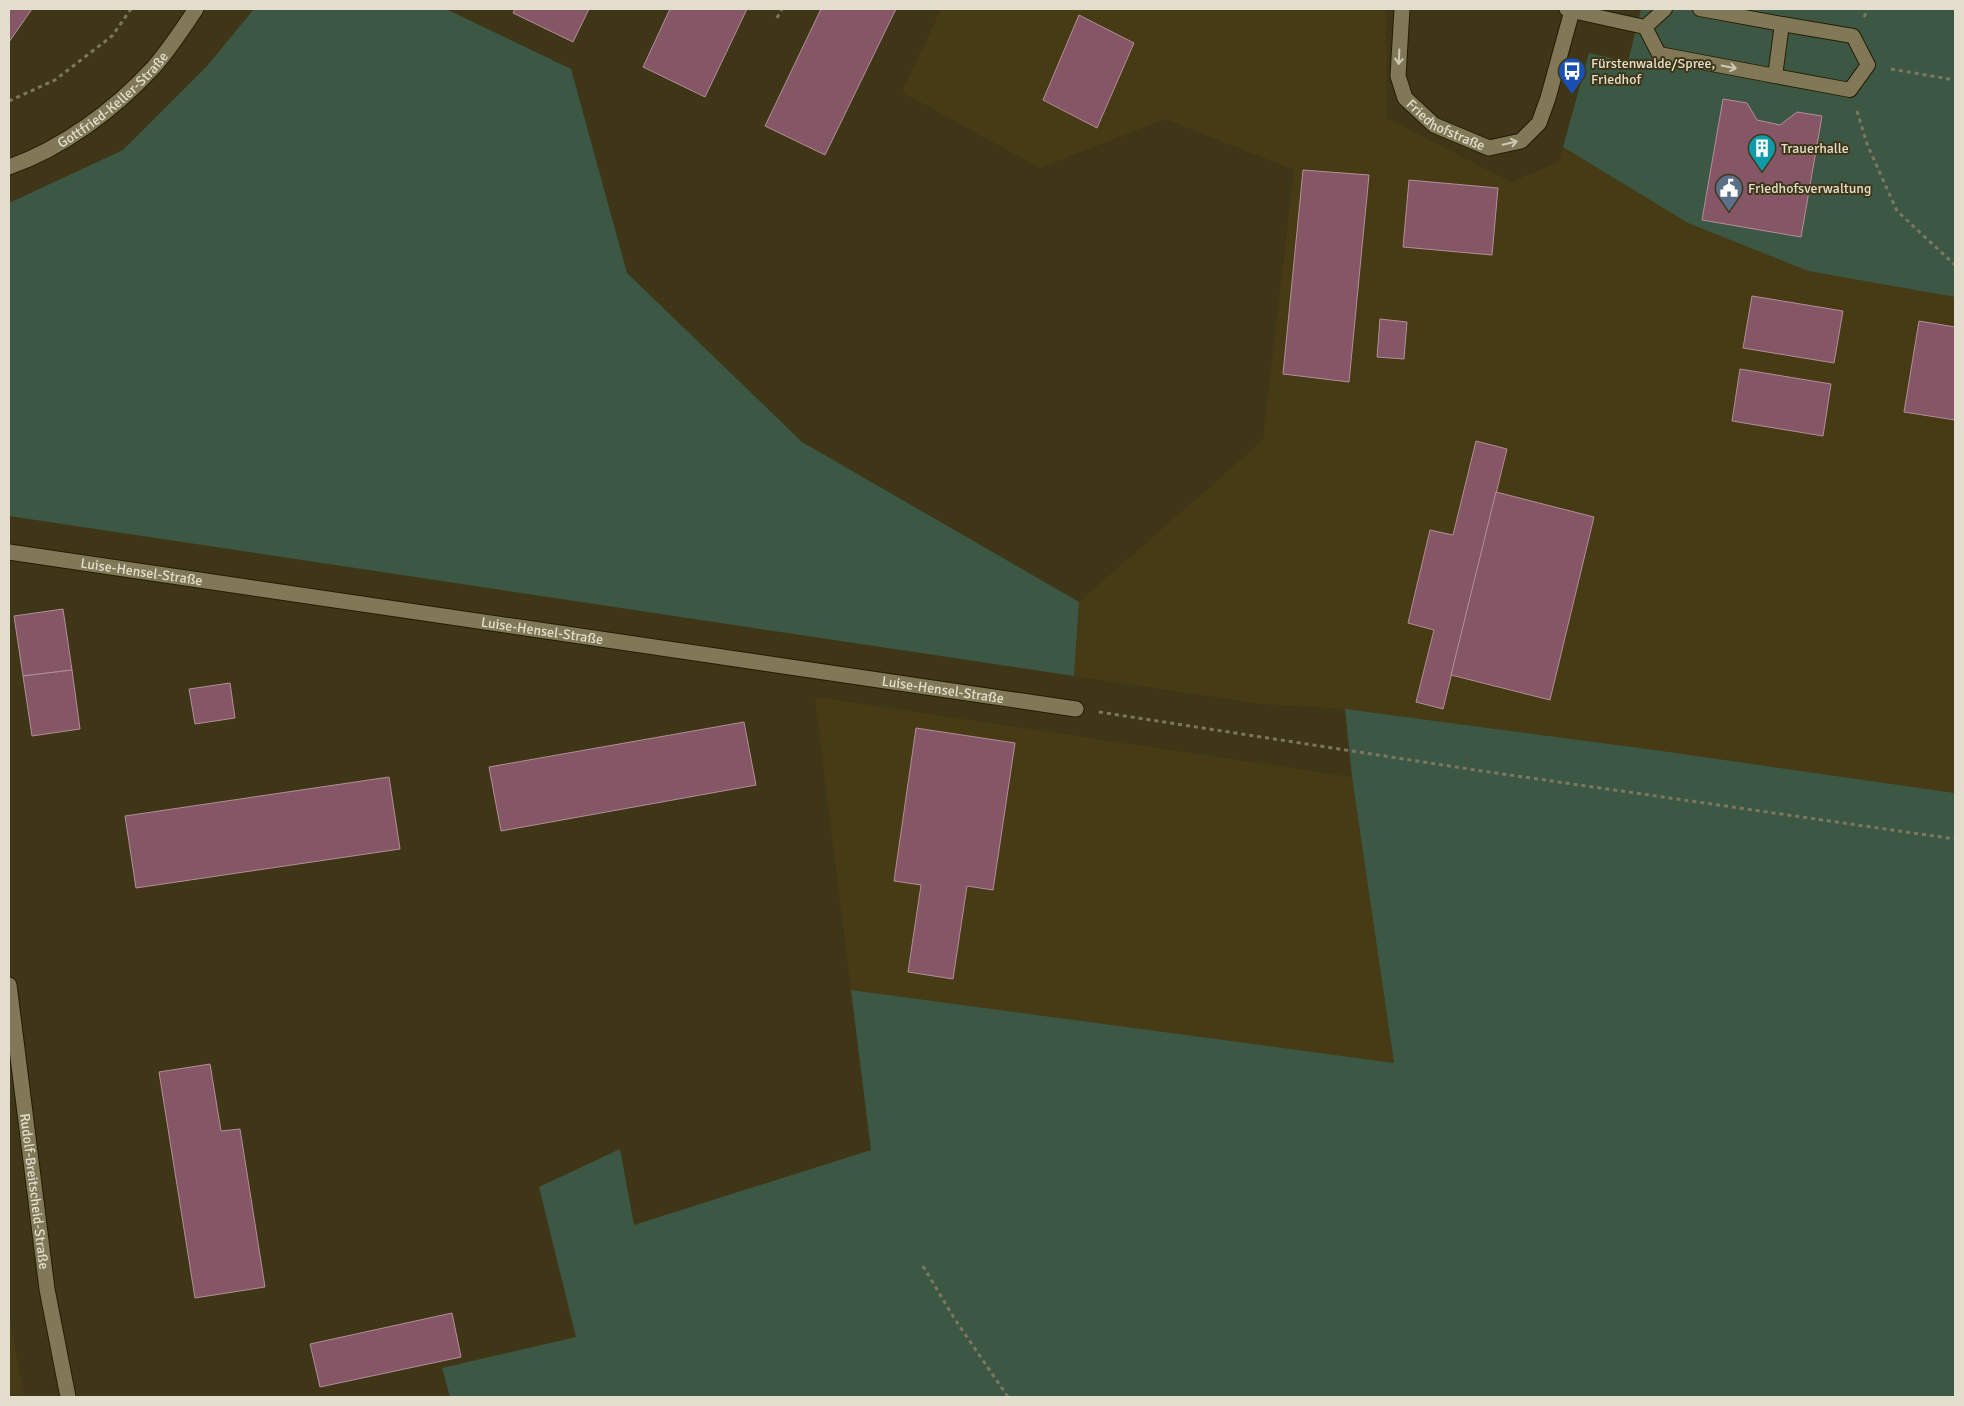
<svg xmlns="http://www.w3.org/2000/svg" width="1964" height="1406" font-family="Signika,sans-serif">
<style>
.built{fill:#463b14}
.green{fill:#3c5845}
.building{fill:#855665;stroke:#b48e99}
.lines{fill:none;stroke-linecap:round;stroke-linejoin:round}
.lane-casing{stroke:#251d00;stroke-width:16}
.street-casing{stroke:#251d00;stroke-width:17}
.secondary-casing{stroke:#251d00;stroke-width:17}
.path{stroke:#7e775e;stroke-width:3;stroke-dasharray:4 4;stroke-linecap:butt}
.lane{stroke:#817858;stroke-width:14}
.street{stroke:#817858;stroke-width:15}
.secondary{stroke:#817858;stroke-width:15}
.oneway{stroke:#cfc9b5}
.labels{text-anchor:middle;stroke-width:4;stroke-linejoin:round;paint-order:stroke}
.poi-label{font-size:14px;fill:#e2ddcc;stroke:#3e3617;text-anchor:start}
.street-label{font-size:14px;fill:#e2ddcc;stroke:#3e3617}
</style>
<rect width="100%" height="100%" fill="#3e3617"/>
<g class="built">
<polygon points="941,9 1386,9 1387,118 1511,182 1559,162 1563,147 1688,223 1808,271 1955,297 1955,793 1655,750 1345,709 1261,704 1074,676 1079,602 1263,440 1294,170 1165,119 1040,168 902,92"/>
<polygon points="815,697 1352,777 1394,1063 851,990"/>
<polygon points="9,1313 24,1397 9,1397"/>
</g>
<g class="green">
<polygon points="254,9 446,9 571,69 627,273 802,442 1079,602 1074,676 9,516 9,203 123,150 207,66"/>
<polygon points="1641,9 1955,9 1955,297 1808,271 1688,223 1563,147 1589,53 1628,62"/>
<polygon points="1345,709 1655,750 1955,793 1955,1397 450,1397 442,1368 576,1337 539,1187 620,1149 634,1225 871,1150 851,990 1394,1063 1352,777"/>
</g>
<g class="building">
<polygon points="9,9 32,9 9,42"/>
<polygon points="515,9 589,9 573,42 513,13"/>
<polygon points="670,9 747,9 705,97 643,67"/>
<polygon points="821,9 896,9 825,155 765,126"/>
<polygon points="1079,15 1134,43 1097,128 1043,100"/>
<polygon points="1723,99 1747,103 1757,120 1780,125 1797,112 1822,116 1801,237 1702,220"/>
<polygon points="1303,170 1369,175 1349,382 1283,374"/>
<polygon points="1409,180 1498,188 1492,255 1403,247"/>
<polygon points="1752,296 1843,311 1834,363 1743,348"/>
<polygon points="1380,319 1407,322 1404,359 1377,357"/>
<polygon points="1919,321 1955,327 1955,420 1904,412"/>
<polygon points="1740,369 1831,384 1823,436 1732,421"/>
<polygon points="1476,441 1507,449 1443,709 1416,702 1434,630 1408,623 1430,530 1453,535"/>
<polygon points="1496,492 1594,517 1550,700 1451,675"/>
<polygon points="63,609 72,670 23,676 14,616"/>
<polygon points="72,670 80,729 32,736 23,676"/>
<polygon points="230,683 235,718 195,724 189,689"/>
<polygon points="744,722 756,785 501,831 489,767"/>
<polygon points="916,728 1015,743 993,890 967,886 953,979 908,972 921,885 894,881"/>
<polygon points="389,777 400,849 136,888 125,816"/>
<polygon points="210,1064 221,1131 240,1129 265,1287 195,1298 159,1072"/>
<polygon points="452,1313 461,1357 320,1387 310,1344"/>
</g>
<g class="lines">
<g class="lane-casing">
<g id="lane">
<polyline points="1572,11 1645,27"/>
<polyline points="1645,27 1659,54 1775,76 1782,24 1700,9"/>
<polyline points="1645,27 1665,9"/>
<polyline points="1775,76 1850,90 1868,65 1853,36 1782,24"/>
</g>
</g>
<g class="street-casing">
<g id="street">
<path id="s1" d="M1402,9L1398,76L1405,98L1434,125L1489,148L1521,141L1539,123L1548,98L1572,11L1567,9"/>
<path id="s2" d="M9,167C63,148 114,110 153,68C169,50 183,28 196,9"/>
<path id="s3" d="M9,552L1076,709"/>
</g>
</g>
<g class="secondary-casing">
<g id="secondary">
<path id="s4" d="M9,985L47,1289L68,1397"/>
</g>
</g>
<g class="path">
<polyline points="1864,17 1868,9"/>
<polyline points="777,18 782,9"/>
<polyline points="1891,69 1955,80"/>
<polyline points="9,101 55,80 112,36 131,9"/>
<polyline points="1857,111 1867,144 1897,211 1955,265"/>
<polyline points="1099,712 1482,771 1955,839"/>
<polyline points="923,1266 954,1318 1008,1397"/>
</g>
<use href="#lane" class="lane"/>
<use href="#street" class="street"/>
<use href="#secondary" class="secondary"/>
</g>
<defs><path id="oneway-shaft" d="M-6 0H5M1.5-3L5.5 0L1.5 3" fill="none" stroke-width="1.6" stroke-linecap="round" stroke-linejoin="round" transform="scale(1.25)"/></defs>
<g class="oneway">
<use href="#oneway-shaft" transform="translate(1399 57) rotate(93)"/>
<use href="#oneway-shaft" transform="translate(1729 67) rotate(11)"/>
<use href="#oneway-shaft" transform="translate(1510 143) rotate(-13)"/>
</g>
<defs>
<g id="bus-pin" transform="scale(1.4375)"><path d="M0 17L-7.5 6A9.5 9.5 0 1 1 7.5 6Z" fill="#1a4fb4" stroke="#3e3617"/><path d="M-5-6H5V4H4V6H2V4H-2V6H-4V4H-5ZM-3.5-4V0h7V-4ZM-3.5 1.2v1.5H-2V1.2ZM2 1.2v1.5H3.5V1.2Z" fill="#fff"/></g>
<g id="building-pin" transform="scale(1.4375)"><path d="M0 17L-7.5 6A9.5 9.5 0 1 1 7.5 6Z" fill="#0f9aa8" stroke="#3e3617"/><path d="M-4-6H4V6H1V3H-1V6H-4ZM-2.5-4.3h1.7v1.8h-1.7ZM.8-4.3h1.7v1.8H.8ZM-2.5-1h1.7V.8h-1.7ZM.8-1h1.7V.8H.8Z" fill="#fff"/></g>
<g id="civic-pin" transform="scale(1.4375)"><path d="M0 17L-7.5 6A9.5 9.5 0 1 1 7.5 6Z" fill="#5c6f8a" stroke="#3e3617"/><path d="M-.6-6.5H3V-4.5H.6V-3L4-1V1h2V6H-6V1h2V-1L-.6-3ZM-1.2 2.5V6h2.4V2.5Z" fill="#fff"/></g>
</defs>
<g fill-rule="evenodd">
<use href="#bus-pin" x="1572" y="71"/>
<use href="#building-pin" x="1762" y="148"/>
<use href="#civic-pin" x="1729" y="188"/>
</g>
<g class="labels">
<g class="poi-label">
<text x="1591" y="68">Fürstenwalde/Spree,<tspan x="1591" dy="16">Friedhof</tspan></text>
<text x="1781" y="153">Trauerhalle</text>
<text x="1748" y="193">Friedhofsverwaltung</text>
</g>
<g class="street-label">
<text dy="5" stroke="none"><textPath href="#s2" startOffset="125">Gottfried-Keller-Straße</textPath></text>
<text dy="5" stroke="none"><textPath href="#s1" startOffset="140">Friedhofstraße</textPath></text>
<text dy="5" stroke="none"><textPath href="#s3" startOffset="134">Luise-Hensel-Straße</textPath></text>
<text dy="5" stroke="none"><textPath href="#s3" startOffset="539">Luise-Hensel-Straße</textPath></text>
<text dy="5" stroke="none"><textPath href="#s3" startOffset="944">Luise-Hensel-Straße</textPath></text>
<text dy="5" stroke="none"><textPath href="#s4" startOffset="208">Rudolf-Breitscheid-Straße</textPath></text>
</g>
</g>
<rect width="1964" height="1406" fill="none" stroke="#e2ddcc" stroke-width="20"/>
</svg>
